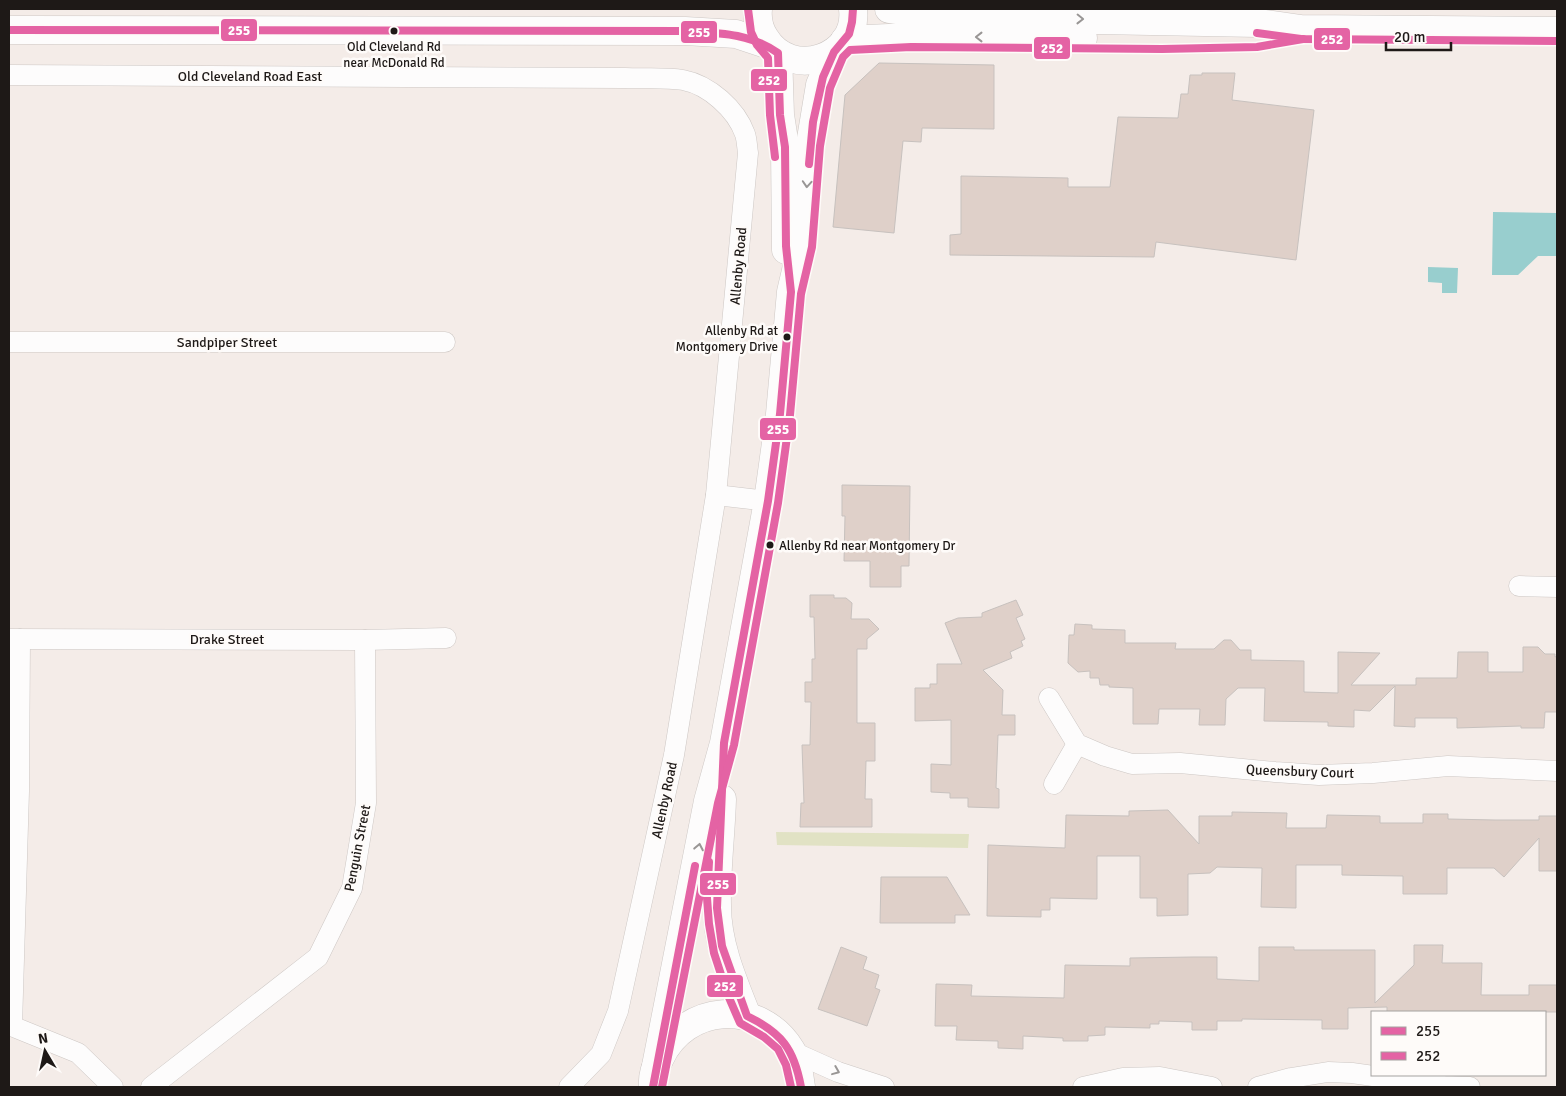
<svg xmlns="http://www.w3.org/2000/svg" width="1566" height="1096" font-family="Signika,sans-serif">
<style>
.green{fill:#e1e2c4}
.water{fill:#98cece}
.building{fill:#dfd0c9;stroke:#c7c1be}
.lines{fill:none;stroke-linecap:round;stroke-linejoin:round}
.minor-casing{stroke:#cdc7c4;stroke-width:21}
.secondary-casing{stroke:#cdc7c4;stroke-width:29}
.primary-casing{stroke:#cdc7c4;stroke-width:29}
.minor{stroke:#fdfcfc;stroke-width:20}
.secondary{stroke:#fdfcfc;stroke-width:28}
.primary{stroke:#fdfcfc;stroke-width:28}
.bus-1-casing{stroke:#fefbf9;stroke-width:11}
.bus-2-casing{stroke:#fefbf9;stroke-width:11}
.bus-1{stroke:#e463a4;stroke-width:8}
.bus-2{stroke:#e463a4;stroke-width:8}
.oneway{stroke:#999695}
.bus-dot{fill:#1e1917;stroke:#fefbf9;stroke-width:2}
.labels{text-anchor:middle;stroke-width:5;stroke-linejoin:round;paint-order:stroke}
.bus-label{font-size:13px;fill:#1e1917;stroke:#fefbf9}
.street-label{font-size:14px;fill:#1e1917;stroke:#fefbf9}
.line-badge{stroke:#fefbf9;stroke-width:2}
.badge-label{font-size:14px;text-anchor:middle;font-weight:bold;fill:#fff}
</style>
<rect width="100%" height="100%" fill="#f4ece8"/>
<polygon class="green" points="776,832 968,834 969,834 968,848 777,845"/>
<g class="water">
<polygon points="1493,212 1557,213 1557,256 1538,256 1518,275 1492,275"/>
<polygon points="1428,267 1458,268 1457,293 1442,293 1442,283 1428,282"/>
</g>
<g class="building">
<polygon points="879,63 994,65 994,129 922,128 921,142 903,141 894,233 833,227 845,95"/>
<polygon points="1202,73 1235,73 1232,100 1314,110 1296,260 1156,242 1154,257 950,255 950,235 961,234 961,176 1068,178 1068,187 1110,187 1118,117 1178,118 1181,94 1188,94 1190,75 1202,75"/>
<polygon points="842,485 910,486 909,566 901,566 901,587 870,587 870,561 844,561 845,516 842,516"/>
<polygon points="810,595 834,595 834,598 846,598 852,603 851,619 869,619 879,629 867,639 867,649 857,649 857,723 875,723 875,761 866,761 865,799 872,799 872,827 800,827 801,803 804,803 802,745 810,745 811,702 805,702 805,682 812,682 812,659 815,659 814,617 810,617"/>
<polygon points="1016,600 1023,615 1016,618 1025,639 1021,641 1023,646 1010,652 1012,658 983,670 1003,690 1002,715 1015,715 1015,735 998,735 996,788 999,789 999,808 968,807 968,798 950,798 950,793 931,792 931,764 951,765 951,720 915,721 915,688 930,688 930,684 937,684 937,664 962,664 945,623 958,618 982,617 982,613"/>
<polygon points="1075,624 1092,625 1092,629 1125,630 1125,643 1176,643 1175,649 1214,649 1224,640 1231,640 1240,650 1251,650 1251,660 1304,661 1304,692 1338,693 1338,652 1380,653 1351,685 1416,685 1416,678 1457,678 1458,652 1488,652 1488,672 1523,672 1523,647 1538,647 1545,654 1555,654 1555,657 1557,656 1557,712 1545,712 1544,728 1521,728 1521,726 1457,728 1457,718 1415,718 1415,727 1394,726 1395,686 1370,711 1354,710 1354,727 1328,726 1328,722 1264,721 1265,688 1238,688 1226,699 1225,725 1199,725 1200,709 1159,709 1158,724 1133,724 1133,688 1109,687 1109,685 1100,685 1099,678 1090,678 1090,671 1078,672 1068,663 1069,635 1074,635"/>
<polygon points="1168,810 1199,844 1199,816 1232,816 1232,812 1287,813 1286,828 1326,828 1327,815 1380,816 1380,823 1423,823 1423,814 1448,814 1448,819 1495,820 1539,820 1539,816 1557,816 1557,871 1539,871 1539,838 1504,877 1494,868 1447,868 1447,894 1403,894 1403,876 1342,875 1342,865 1296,865 1296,908 1261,907 1262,868 1217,867 1210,873 1188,874 1188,915 1157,916 1157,898 1140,898 1140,856 1097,856 1097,899 1050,898 1050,910 1041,910 1041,917 987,916 988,845 1065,848 1066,815 1129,816 1129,811"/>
<polygon points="881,877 947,877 970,915 955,915 955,923 880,923"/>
<polygon points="1414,945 1443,945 1442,963 1482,963 1481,995 1529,995 1529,985 1557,985 1557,1012 1387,1012 1387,1007 1348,1008 1348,1029 1322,1029 1322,1020 1242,1019 1242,1021 1217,1021 1217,1030 1192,1030 1192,1022 1159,1021 1159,1024 1150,1024 1150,1028 1105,1027 1105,1035 1088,1036 1088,1041 1063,1041 1063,1038 1023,1036 1023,1049 998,1048 998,1041 956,1040 957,1026 935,1026 936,984 972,985 971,996 1064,998 1065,965 1130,966 1130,958 1193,957 1217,957 1217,979 1259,981 1259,947 1294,947 1294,950 1375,950 1375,1003 1414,965"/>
<polygon points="841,947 867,957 863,969 879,975 875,988 880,990 867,1026 818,1009"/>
</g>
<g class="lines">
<g class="minor-casing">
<g id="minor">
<path d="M9,75L625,78C644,79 665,77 683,80C709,85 736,109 745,134C747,140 747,147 748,153L716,495L674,755L618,1011L601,1054L569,1087"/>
<polyline points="9,342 445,342"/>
<polyline points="716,495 768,501"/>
<polyline points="1519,586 1557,587"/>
<polyline points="9,639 365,640 446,638"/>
<polyline points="1049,698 1077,744 1105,756 1132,764 1180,763 1275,772 1319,775 1373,773 1448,766 1557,771"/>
<polyline points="1054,784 1077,744"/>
<polyline points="9,1025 78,1053 113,1087"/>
<polyline points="12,1025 19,791 20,639"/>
<polyline points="791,1051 838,1072 884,1087"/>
<polyline points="151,1087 318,957 352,888 366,803 365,640"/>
<polyline points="1083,1087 1123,1078 1160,1077 1212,1087"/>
<polyline points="1258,1087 1291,1078 1328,1072 1352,1073 1444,1086 1470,1087"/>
</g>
</g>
<g class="secondary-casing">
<g id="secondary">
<polyline points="778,53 780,115 785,147 786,250"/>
<path d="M722,799C721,835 716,871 717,906C717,944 733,981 747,1016"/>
<polyline points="656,1066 708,801 724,743 768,501 780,414 791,292 802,245 810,145 820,85 834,52"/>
<path d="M653,1087C652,1077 655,1067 660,1058C685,1004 759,998 791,1050C798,1061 799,1074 801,1087"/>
</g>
</g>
<g class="primary-casing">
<g id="primary">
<path d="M758,9C757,19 759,29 765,38C791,81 859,58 853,9"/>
<polyline points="889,9 944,17 1258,23 1301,29 1557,31"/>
<polyline points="9,30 685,31 736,34 769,45"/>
<polyline points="845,40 911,37 1083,38"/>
</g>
</g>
<use href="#minor" class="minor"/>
<use href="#secondary" class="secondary"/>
<use href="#primary" class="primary"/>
<g class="bus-1-casing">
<g id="bus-1">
<path d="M9,30L685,31C718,33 750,33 778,53L780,115L785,147L786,246L791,292L780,414L768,501L724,743L717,908L722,946L747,1016C782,1033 794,1049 801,1087"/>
<polyline points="809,164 813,122 823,77 834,52 849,34 852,22 853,9"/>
<polyline points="653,1087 695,866"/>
</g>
</g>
<g class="bus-2-casing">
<g id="bus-2">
<polyline points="748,9 751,32 757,45 768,58 770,115 775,157"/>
<polyline points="1257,33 1301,39 1557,41"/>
<polyline points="709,862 707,898 709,924 714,953 727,993 740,1023 764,1037 778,1049 786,1065 791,1087"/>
<polyline points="662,1087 718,803 734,745 778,503 790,415 801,294 812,247 820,146 830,88 843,57 850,50 911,47 1162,49 1257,47 1303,39"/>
</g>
</g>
<use href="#bus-1" class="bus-1"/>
<use href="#bus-2" class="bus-2"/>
</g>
<defs><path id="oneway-chevron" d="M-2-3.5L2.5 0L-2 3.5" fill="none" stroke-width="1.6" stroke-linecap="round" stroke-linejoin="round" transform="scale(1.25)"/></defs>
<g class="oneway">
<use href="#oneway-chevron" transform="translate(1080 19) rotate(1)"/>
<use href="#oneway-chevron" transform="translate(979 37) rotate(-180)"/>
<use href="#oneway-chevron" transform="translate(807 184) rotate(94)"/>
<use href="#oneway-chevron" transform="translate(699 847) rotate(-79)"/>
<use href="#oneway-chevron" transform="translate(836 1071) rotate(22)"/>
</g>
<g class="bus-dot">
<circle cx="394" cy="31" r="4.5"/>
<circle cx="787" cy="337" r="4.5"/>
<circle cx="770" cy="545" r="4.5"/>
</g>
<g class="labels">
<g class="bus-label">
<text x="394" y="51">Old Cleveland Rd<tspan x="394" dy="16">near McDonald Rd</tspan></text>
<text x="778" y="335" text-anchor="end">Allenby Rd at<tspan x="778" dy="16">Montgomery Drive</tspan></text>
<text x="779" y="550" text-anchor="start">Allenby Rd near Montgomery Dr</text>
</g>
<g class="street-label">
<text x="250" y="81">Old Cleveland Road East</text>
<text transform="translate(738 266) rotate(-85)" y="5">Allenby Road</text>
<text x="227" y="347">Sandpiper Street</text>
<text x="227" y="644">Drake Street</text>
<text transform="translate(1300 771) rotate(2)" y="5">Queensbury Court</text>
<text transform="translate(664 800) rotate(-78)" y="5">Allenby Road</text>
<text transform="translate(357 848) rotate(-79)" y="5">Penguin Street</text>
</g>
</g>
<g class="line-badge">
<rect x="220" y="18" width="38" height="24" rx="5" fill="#e463a4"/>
<rect x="680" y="20" width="38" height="24" rx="5" fill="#e463a4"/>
<rect x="1313" y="27" width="38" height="24" rx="5" fill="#e463a4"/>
<rect x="1033" y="36" width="38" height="24" rx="5" fill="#e463a4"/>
<rect x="750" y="68" width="38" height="24" rx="5" fill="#e463a4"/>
<rect x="759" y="417" width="38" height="24" rx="5" fill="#e463a4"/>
<rect x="699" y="872" width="38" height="24" rx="5" fill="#e463a4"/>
<rect x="706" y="974" width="38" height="24" rx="5" fill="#e463a4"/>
</g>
<g class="badge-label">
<text x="239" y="35">255</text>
<text x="699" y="37">255</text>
<text x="1332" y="44">252</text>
<text x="1052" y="53">252</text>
<text x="769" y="85">252</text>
<text x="778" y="434">255</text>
<text x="718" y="889">255</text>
<text x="725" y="991">252</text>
</g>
<rect width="1566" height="1096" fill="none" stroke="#1e1917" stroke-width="20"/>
<rect x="1371" y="1011" width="175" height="65" fill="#fefbf9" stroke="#a4a19f"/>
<rect x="1381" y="1027" width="25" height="8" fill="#e463a4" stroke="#a4a19f"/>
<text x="1416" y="1036" font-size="15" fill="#1e1917">255</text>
<rect x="1381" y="1052" width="25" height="8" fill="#e463a4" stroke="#a4a19f"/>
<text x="1416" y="1061" font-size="15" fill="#1e1917">252</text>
<g transform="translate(45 1051) rotate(351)" stroke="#fefbf9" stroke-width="4" paint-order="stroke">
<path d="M0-4L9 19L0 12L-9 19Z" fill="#1e1917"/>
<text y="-8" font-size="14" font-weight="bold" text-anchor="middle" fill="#1e1917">N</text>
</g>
<path d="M1386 42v8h65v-8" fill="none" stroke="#1e1917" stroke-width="2.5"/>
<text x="1394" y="42" font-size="15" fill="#1e1917" stroke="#fefbf9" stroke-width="4" paint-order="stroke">20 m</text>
</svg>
